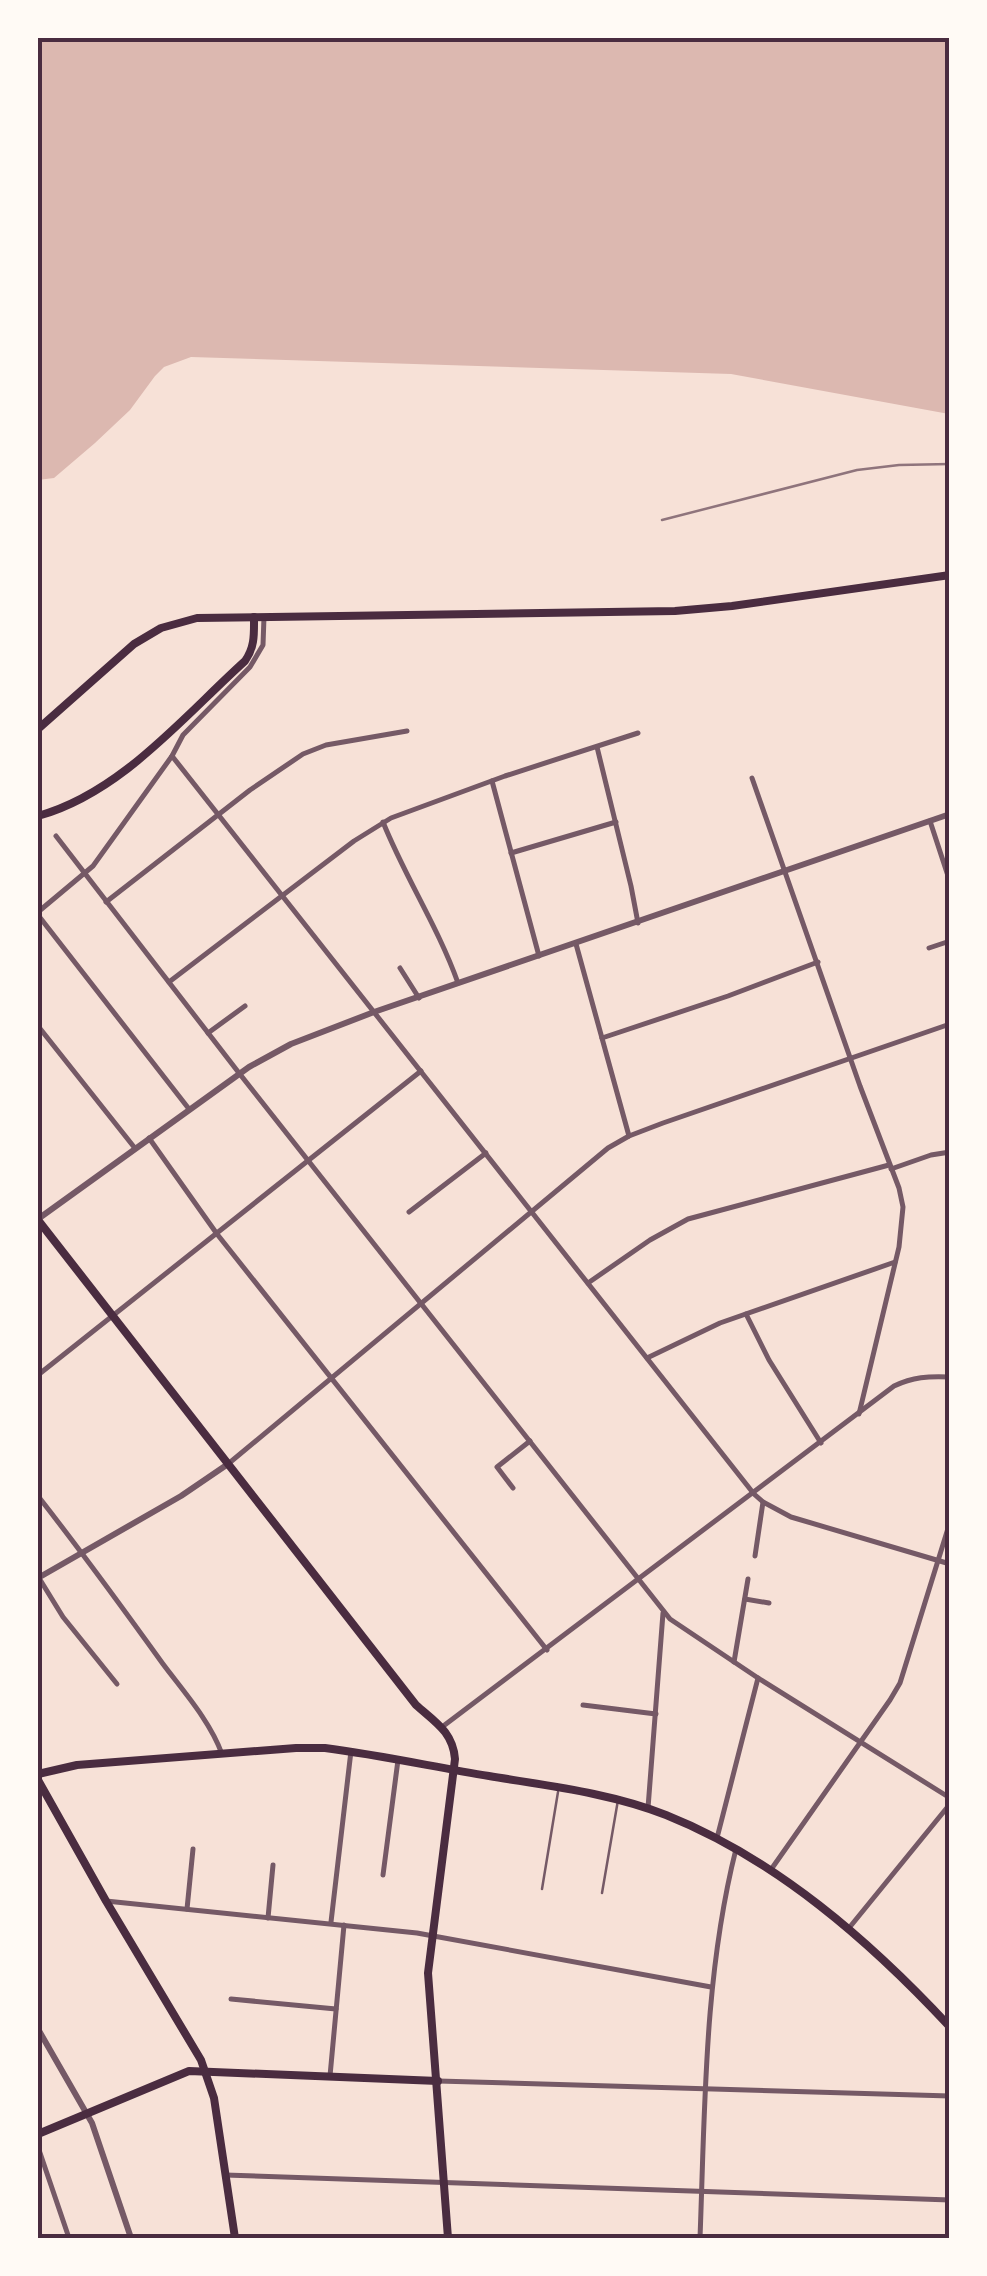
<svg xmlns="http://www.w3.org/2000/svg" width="987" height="2276" font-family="'DM Sans',sans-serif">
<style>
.water{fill:#dcb8b0}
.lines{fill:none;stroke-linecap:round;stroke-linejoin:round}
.service{stroke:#755966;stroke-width:2.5}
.minor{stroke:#755966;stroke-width:5}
.tertiary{stroke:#755966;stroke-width:6}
.secondary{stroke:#4a2c40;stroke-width:8}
.primary{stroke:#4a2c40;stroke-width:8}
.rail{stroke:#8f747c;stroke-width:2.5}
.neatline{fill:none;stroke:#4a2c40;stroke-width:4}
</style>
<rect width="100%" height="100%" fill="#f7e1d7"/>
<polygon class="water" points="38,38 949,38 949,414 731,374 191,357 164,367 155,376 130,410 95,443 54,478 38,480"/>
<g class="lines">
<g class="service">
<polyline points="542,1889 558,1792"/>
<polyline points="602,1893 618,1800"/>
</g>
<g class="minor">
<polyline points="597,747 631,886 638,923"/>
<polyline points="172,756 754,1494 763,1502 791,1517 950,1564"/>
<polyline points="752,778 860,1086 899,1188 903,1207 899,1247 859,1414"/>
<polyline points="492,781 539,956"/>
<polyline points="930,821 950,882"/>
<path d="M383,822C405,877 438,927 458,983"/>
<polyline points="56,836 239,1073 670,1619 758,1678 950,1798"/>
<polyline points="511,853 616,822"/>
<polyline points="106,902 250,790 303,754 326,745 407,731"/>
<polyline points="38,912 93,866 172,756 183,735 250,667 263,645 264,617"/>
<polyline points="38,915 189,1109"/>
<polyline points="576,944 629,1136"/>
<polyline points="929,948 950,941"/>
<polyline points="400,968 419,998"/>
<polyline points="169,982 354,841 391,818 505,776 638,733"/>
<polyline points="38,1026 134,1147"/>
<polyline points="208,1033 245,1006"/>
<polyline points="602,1038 728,996 818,962"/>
<polyline points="149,1138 217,1234 547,1650"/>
<polyline points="891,1169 931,1155 950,1152"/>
<polyline points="409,1212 486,1153"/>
<polyline points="588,1283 650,1240 688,1219 889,1165"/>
<polyline points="746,1314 769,1360 821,1443"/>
<polyline points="647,1358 720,1323 895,1262"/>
<polyline points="38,1375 421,1071"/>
<polyline points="228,1464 608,1148 629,1136 663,1123 950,1024"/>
<polyline points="513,1488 497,1467 530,1441"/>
<path d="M38,1496C81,1551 122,1607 163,1664C184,1692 210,1721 222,1754"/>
<polyline points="755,1556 763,1502"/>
<polyline points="39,1578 63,1617 117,1684"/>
<polyline points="745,1599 769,1603"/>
<polyline points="734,1662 748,1579"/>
<polyline points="583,1705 656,1714"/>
<path d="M442,1727L894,1386C913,1377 928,1376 950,1377"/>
<polyline points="648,1808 663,1613"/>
<polyline points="717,1838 758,1678"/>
<polyline points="770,1871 890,1700 900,1683 950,1522"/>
<polyline points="383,1875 398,1760"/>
<polyline points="106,1901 417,1933 711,1987"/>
<polyline points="187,1909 193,1849"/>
<polyline points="268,1918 273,1865"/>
<polyline points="331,1922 351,1751"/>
<polyline points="849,1928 950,1804"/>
<polyline points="231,1999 336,2009"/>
<polyline points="330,2076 344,1925"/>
<polyline points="438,2081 950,2096"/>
<polyline points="38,2147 69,2238"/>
<polyline points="225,2175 950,2200"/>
<path d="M700,2238C705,2108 704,1976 736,1849"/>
</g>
<g class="tertiary">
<polyline points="38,1219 249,1067 291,1044 374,1012 950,814"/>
<polyline points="38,1578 181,1496 228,1464"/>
<polyline points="38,2029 92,2123 131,2238"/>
</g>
<polyline class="secondary" points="38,2134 189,2071 438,2081"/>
<g class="primary">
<polyline points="38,729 134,644 161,628 197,618 675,611 732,606 950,575"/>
<path d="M38,816C121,793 183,717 245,661C255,647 254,634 254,617"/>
<path d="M38,1220L416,1705C435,1722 453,1732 455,1759L428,1973L448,2238"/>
<path d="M38,1774L77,1765L296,1748H325C380,1755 434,1767 489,1776C549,1786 610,1793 666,1815C776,1859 870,1941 950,2027"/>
<polyline points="38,1780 106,1901 201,2060 214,2098 235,2238"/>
</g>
<polyline class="rail" points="662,520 857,470 899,465 950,464"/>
</g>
<rect width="987" height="2276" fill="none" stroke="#fffaf5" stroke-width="80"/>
<rect x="40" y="40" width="907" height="2196" class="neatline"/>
</svg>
